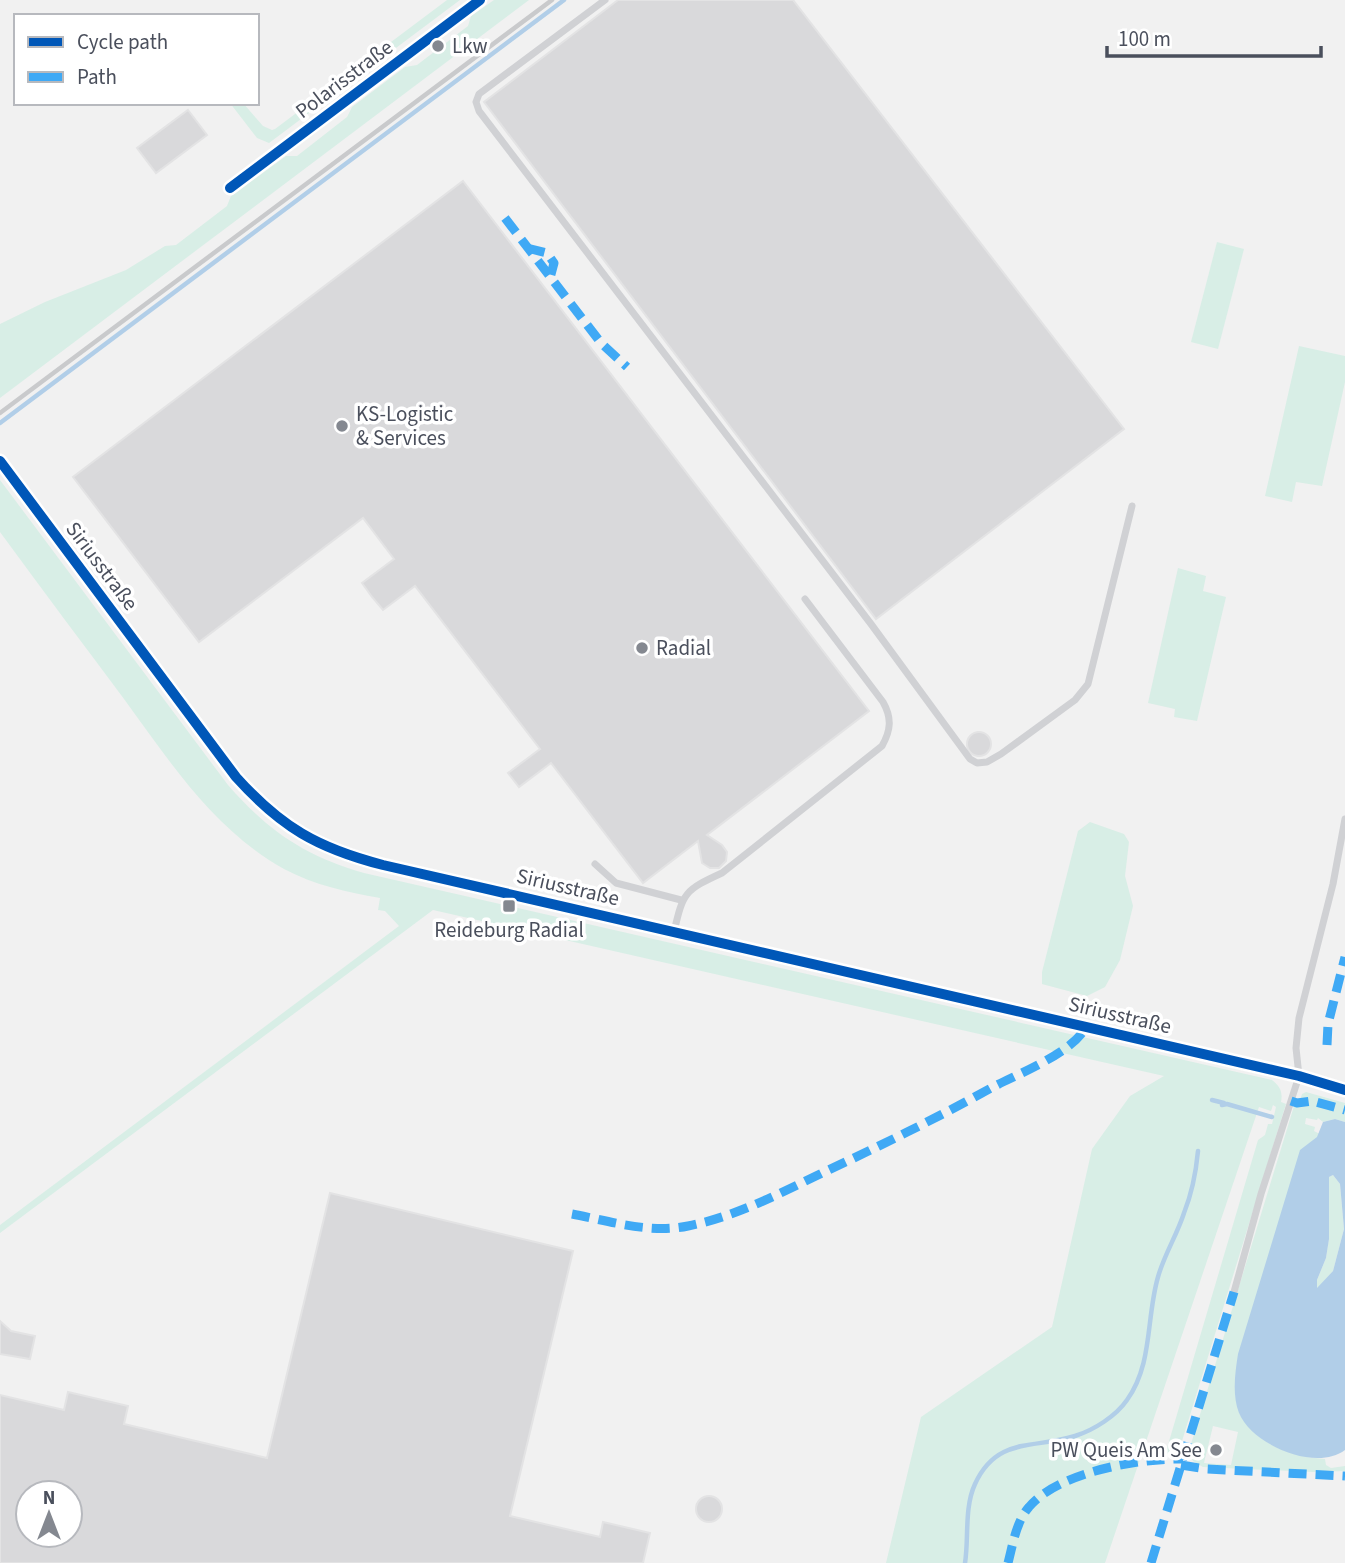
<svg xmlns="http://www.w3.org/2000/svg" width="1345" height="1563" font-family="'Source Sans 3',sans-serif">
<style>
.green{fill:#d8eee6;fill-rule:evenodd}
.water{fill:#b1cee8;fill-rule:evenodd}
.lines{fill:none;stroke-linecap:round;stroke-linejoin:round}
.stream{stroke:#b1cee8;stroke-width:4.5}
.building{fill:#d9d9db;stroke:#e3e3e4;stroke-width:2;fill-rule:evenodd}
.service{stroke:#d0d1d4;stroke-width:7}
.minor{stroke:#d0d1d4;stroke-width:14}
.rail{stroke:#c9cacc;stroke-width:4.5}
.quiet{stroke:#3fa9f5;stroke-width:9;stroke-dasharray:18 9;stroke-linecap:butt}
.cycleway-casing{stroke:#fff;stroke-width:15}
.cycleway{stroke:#0057b8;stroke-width:10}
.poi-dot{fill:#848890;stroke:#fff;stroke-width:2.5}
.labels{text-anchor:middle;stroke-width:7;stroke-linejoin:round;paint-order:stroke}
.poi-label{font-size:21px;fill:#4a4f5c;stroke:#fff;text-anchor:start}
.street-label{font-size:21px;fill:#4a4f5c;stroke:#fff}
</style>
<rect width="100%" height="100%" fill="#f1f1f1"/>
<g class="green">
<polygon points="447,0 460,0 269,143 257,138 230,103 243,103 263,126 272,130 275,129"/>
<polygon points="494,0 529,0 0,398 0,324 45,302 126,270 165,246 176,245 227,206 231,196 286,156 297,156 347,117 352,107 405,67 417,65 468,26 471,16"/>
<polygon points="1217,242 1244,249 1218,349 1191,342"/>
<polygon points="1299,346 1345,356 1345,382 1322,486 1296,482 1292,502 1265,496"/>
<path d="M0,480L228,785C268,831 305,856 364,873L1272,1080C1280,1086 1283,1092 1281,1102L1286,1104L1178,1454L1165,1455L1258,1140L1265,1135L1268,1124H1272L1276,1107L1273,1105L1271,1111L1259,1107L1105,1563H886L921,1417L1052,1327L1092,1149L1130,1096L1164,1076L433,910L0,1233V1225L399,926L385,911L378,910L380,898C347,892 314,885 284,869C214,830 170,762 124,699C83,644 41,588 0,532Z"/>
<polygon points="1178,568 1206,576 1203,591 1226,597 1197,721 1174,717 1175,709 1148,703"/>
<polygon points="1090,822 1124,834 1129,842 1125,876 1133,906 1120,960 1105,987 1087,996 1042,984 1042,972 1078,831"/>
<path d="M1306,1092L1345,1103V1122L1335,1119L1323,1122L1318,1118L1317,1120L1306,1118L1305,1124L1315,1127L1314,1131L1320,1134L1239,1413C1257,1444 1290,1457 1325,1459L1326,1465L1331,1468L1345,1466V1471L1313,1472L1203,1467L1193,1461L1190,1454L1191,1444L1294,1106H1298L1302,1094ZM1213,1426L1238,1432L1231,1465L1204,1463Z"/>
<polygon points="1333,1175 1340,1184 1344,1229 1333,1271 1317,1289 1317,1280 1326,1258 1329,1238 1329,1177"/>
</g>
<path class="water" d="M1335,1119L1345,1122V1450C1316,1472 1252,1445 1239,1413C1232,1395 1235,1373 1238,1354L1300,1150L1317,1137L1323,1122ZM1333,1175L1340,1184L1344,1229L1333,1271L1317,1288V1280L1326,1258L1329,1239V1177Z"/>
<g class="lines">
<g class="stream">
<polyline points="0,423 564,0"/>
<polyline points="1212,1100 1224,1103"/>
<polyline points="1222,1105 1227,1104 1272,1117"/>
<path d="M965,1563C969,1538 964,1508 975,1484C997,1436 1035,1449 1075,1436C1094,1430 1116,1416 1127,1400C1153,1364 1146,1318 1158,1277C1164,1255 1177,1235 1184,1213C1192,1193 1196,1172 1198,1151"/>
</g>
</g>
<g class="building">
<polygon points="618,0 793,0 1124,429 876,619 484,102"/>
<polygon points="188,110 207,135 156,173 137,148"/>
<polygon points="463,181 869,711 707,835 722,845 727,852 726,861 719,868 710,868 702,863 698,841 643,883 551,763 519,787 508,773 540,749 415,586 383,610 372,597 362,583 394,559 363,518 199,642 73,477"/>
<circle cx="979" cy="744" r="12"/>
<path d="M330,1193L573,1251L510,1516L600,1537L603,1522L650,1533L643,1563H0V1395L64,1410L68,1392L128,1406L124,1424L267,1458ZM28,1493H70V1535H28Z"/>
<polygon points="0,1321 11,1331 35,1336 30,1359 0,1354"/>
<circle cx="709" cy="1509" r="13"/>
</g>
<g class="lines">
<g class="service">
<polyline points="605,0 479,94 476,102 479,111 871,624 970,759 977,763 987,762 1001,754 1075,700 1088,684 1132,506"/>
<polyline points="595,864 616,883 681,900"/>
<path d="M674,932C683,892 685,890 722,873L882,746C891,730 892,718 883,702L805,599"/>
<polyline points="1234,1292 1261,1194 1299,1076 1296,1048 1299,1018 1333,884 1345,819"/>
</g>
<g class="minor">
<polyline points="230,188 480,0"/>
<path d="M0,461L236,777C281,827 317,848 383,865L1299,1076L1345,1090"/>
</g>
<polyline class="rail" points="0,413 552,0"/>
<g class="quiet">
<polyline points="505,218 601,343 627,367"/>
<polyline points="527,248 547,253 554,263 550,278"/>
<polyline points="1327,1045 1328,1024 1345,957"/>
<polyline points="1291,1101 1297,1103 1312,1101 1345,1110"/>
<path d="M572,1214C609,1221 650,1234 688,1226C734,1217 779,1194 822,1173C880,1146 937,1118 993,1087C1020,1073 1072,1053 1086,1027"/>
<polyline points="1181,1465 1206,1469 1345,1476"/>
<path d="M1008,1563C1013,1544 1016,1522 1029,1507C1058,1472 1140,1458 1183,1459"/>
<polyline points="1151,1563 1234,1292"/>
</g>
<g class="cycleway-casing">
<g id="cycleway">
<polyline points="230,188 480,0"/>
<path d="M0,461L236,777C281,827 317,848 383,865L1299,1076L1345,1090"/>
</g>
</g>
<use href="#cycleway" class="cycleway"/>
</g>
<g class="poi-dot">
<circle cx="438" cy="46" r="7"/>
<circle cx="342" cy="426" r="7"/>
<circle cx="642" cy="648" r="7"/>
<rect x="502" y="899" width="14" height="14" rx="3.5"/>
<circle cx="1216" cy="1450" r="7"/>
</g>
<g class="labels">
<g class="poi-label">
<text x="452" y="53">Lkw</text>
<text x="356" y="421">KS-Logistic<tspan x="356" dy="24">&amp; Services</tspan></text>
<text x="656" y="655">Radial</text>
<text x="509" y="937" text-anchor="middle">Reideburg Radial</text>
<text x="1202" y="1457" text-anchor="end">PW Queis Am See</text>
</g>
<g class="street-label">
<text transform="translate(344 79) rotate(-37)" y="7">Polarisstraße</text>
<text transform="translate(102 566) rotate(53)" y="7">Siriusstraße</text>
<text transform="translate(568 887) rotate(13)" y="7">Siriusstraße</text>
<text transform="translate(1120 1015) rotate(13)" y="7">Siriusstraße</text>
</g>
</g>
<rect x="14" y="14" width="245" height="91" fill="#ffffff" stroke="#b7b9be" stroke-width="2"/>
<rect x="28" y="37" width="35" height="10" fill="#0057b8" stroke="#b7b9be" stroke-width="2"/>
<text x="77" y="49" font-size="21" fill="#4a4f5c">Cycle path</text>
<rect x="28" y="72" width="35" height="10" fill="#3fa9f5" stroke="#b7b9be" stroke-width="2"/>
<text x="77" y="84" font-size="21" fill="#4a4f5c">Path</text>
<g transform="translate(49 1514)"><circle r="33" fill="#ffffff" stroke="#b7b9be" stroke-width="2"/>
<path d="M0-5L12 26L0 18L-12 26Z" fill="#848890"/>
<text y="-10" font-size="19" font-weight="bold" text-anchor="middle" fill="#4a4f5c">N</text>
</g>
<path d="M1107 46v10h214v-10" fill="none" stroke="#4a4f5c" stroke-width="3.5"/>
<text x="1118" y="46" font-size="21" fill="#4a4f5c" stroke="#ffffff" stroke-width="5" paint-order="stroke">100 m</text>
</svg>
